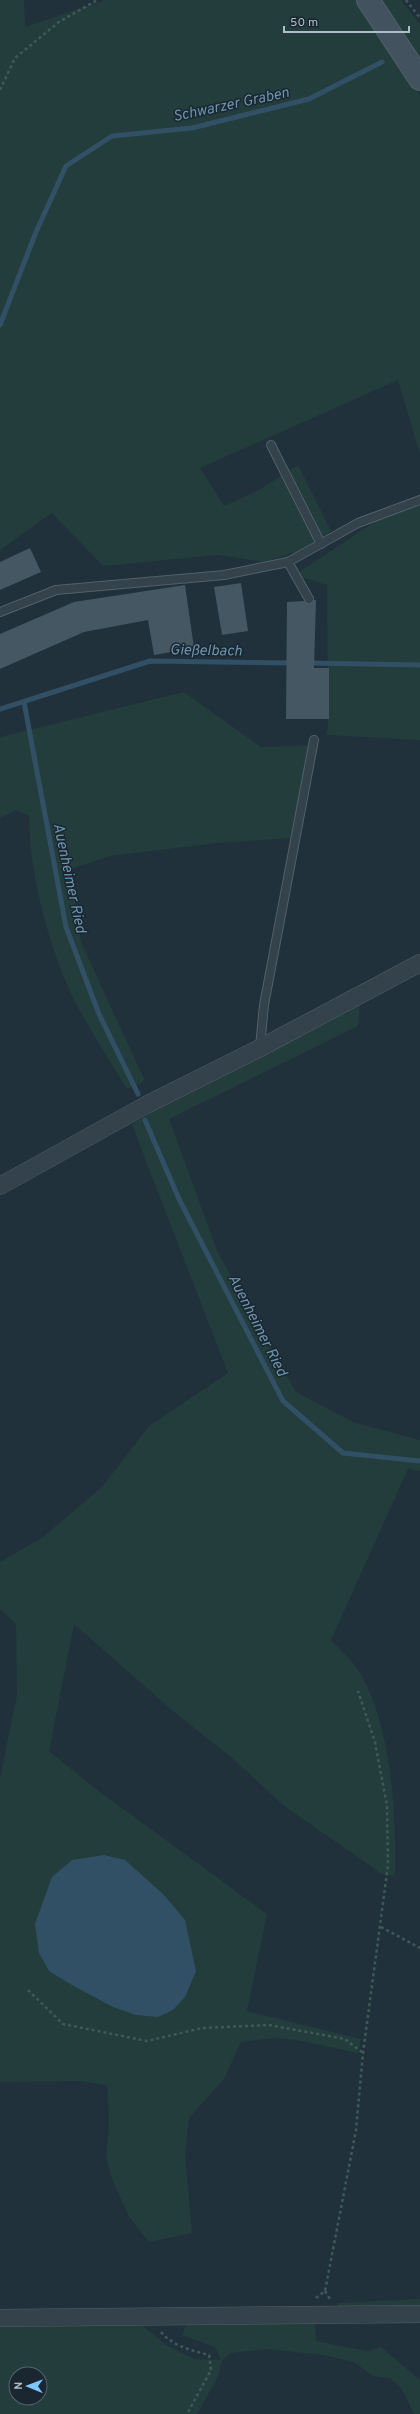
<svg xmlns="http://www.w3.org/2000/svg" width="420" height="2414" font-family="Overpass,sans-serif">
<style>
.green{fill:#223d3b;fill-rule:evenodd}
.water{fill:#325065}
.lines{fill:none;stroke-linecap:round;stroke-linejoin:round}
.stream{stroke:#325065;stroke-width:5}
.building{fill:#445763}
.lane-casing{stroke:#52606a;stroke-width:10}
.street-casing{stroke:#52606a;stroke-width:18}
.secondary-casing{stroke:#52606a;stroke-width:24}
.path{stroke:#405958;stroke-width:2.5;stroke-dasharray:3 3;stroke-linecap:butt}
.lane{stroke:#34424c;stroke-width:8}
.street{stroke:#34424c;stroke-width:17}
.secondary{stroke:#42525f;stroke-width:22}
.labels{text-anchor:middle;stroke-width:3;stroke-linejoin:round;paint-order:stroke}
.water-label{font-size:15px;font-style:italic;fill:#6d94ae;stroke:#1a2731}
</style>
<rect width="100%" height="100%" fill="#20313c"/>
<g class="green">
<polygon points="0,0 24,0 25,27 105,0 357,0 420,95 420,454 398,380 200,468 224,506 259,490 298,465 331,531 298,551 265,562 218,555 103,566 52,513 0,550"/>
<polygon points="381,0 401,0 420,24 420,58"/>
<polygon points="420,506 420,740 326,735 328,728 327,585 295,575 376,521"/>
<path d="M184,692L261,747L313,745L292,838L218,843L110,856L71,869L81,942L145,1081L127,1089C111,1063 95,1038 80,1011C51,958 29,875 29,816L16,810L0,818V737Z"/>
<path d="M360,1004L358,1026L169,1119L218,1253L296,1392L353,1422L420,1440V1471L408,1469L331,1640C339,1649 349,1657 356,1667C391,1717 397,1816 395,1876L382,1874L283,1805L232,1758L174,1712L74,1624L49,1751L96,1789L267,1914L247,2011L361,2039L358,2053L297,2040L275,2038L241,2042L224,2079L189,2118L185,2153L192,2233L149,2242L129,2217L112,2179L106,2158L109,2121L107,2085L80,2081L0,2082V1778L17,1695L16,1624L0,1609V1562L43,1537L102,1487L149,1426L228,1373L132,1125L160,1105Z"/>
<polygon points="420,2299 420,2307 340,2309 337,2303"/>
<path d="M188,2320L315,2322L316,2341L367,2351L381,2347L420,2380V2414H414L402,2389L390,2378L373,2376L354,2362L323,2355L267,2349L231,2353L222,2360L218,2377L197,2414H0V2322L137,2321L166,2345L195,2359L221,2360L215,2347L182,2335ZM16,2374H40V2398H16Z"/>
</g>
<polygon class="water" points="104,1855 125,1860 164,1895 185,1920 196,1971 185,1997 173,2010 158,2017 136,2015 113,2007 72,1985 49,1971 39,1953 35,1924 52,1877 72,1860"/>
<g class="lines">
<g class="stream">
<polyline points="0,325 36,232 66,166 112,136 192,128 309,99 382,62"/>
<polyline points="309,663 420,665"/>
<polyline points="24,702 66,927 99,1014 138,1094"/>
<polyline points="0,709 150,661 293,663"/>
<polyline points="145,1120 179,1199 283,1401 343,1453 420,1461"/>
</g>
</g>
<g class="building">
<polygon points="30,548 41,572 0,590 0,562"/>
<polygon points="241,583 248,631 222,635 214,587"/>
<polygon points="185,585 194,648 154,655 148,620 84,632 0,669 0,634 74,602"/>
<polygon points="314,600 316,600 314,668 329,668 329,719 286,719 287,602 304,601 309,604"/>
</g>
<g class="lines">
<g class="lane-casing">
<g id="lane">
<polyline points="271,445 321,544"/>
<polyline points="309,599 288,562 358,523 420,500"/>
<polyline points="0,612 56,590 224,575 288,562"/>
<polyline points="260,1047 264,1005 314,740"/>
</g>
</g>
<g class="street-casing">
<g id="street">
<polyline points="0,1186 146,1105 260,1048 420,963"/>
<polyline points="0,2318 420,2314"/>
</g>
</g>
<g class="secondary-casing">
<polyline id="secondary" points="368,0 420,79"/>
</g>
<g class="path">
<polyline points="406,0 420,18"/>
<polyline points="0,90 15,58 59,22 97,0"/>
<polyline points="381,1927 420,1948"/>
<polyline points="28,1990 63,2024 147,2041 202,2028 269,2025 345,2039 363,2053"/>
<polyline points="325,2291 330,2299"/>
<polyline points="316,2298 325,2291 356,2130 363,2053 388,1865 387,1806 375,1742 358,1691"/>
<path d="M161,2332C174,2347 191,2350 209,2355L211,2370L187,2414"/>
</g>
<use href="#lane" class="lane"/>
<use href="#street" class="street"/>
<use href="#secondary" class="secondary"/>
</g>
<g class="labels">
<g class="water-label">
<text transform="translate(231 104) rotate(-12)" y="5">Schwarzer Graben</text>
<text transform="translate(206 650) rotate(1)" y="5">Gießelbach</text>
<text transform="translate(70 878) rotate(78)" y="5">Auenheimer Ried</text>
<text transform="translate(258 1325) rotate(63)" y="5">Auenheimer Ried</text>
</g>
</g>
<g transform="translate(28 2386) rotate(271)"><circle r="19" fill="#1a2731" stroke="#56636d"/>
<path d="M0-3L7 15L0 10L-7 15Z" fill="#7dc6ff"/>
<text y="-6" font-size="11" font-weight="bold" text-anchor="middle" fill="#afbdc8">N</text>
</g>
<path d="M284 26v6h125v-6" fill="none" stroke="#afbdc8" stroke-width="2"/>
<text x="290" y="26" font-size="12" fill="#afbdc8" stroke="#1a2731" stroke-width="3" paint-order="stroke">50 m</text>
</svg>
